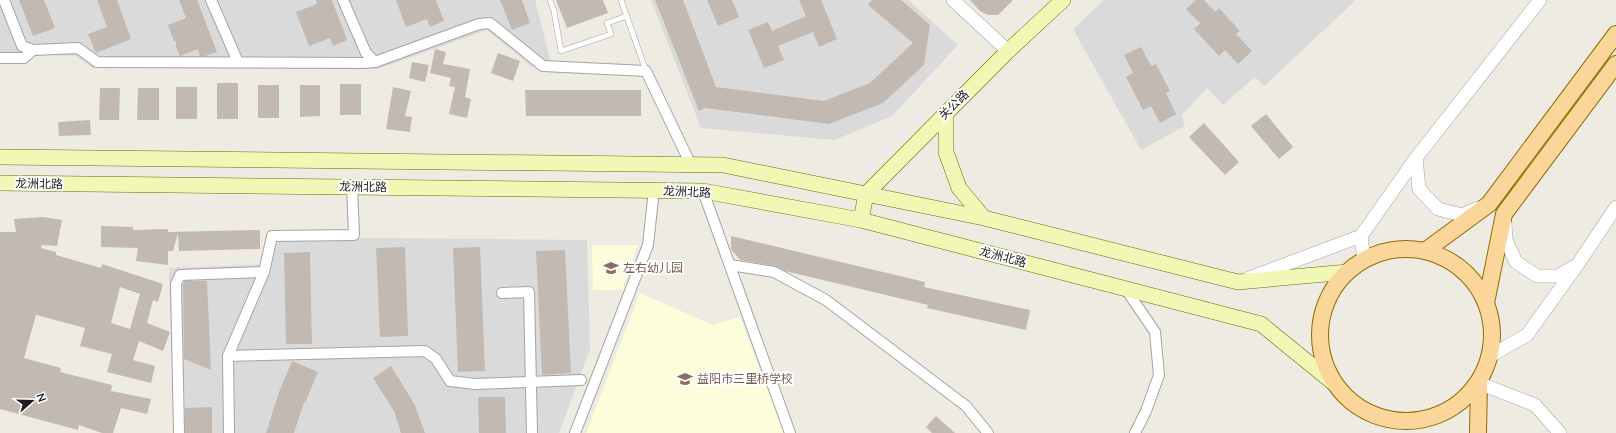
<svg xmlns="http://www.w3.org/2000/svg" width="1616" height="433" font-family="Mulish,'Noto Sans SC',sans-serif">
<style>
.residential{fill:#dbdada}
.education{fill:#fcfedb}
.building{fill:#c2bab2;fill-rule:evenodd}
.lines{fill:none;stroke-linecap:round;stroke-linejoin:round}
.service-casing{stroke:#a4a4a4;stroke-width:6}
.minor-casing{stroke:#a4a4a4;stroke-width:12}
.tertiary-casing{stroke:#a4a4a4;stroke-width:14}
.secondary-casing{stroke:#5f7106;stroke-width:16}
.primary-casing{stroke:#936b02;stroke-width:18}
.service{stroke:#fff;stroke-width:5}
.minor{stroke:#fff;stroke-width:10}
.tertiary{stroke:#fff;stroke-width:13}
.secondary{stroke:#f1f8b6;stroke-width:15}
.primary{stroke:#fad69b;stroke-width:16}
.labels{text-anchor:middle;stroke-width:4;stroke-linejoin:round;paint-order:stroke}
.street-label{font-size:12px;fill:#1d1d1d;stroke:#fff}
.education-label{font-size:12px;fill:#785e54;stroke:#fff;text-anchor:start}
</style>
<rect width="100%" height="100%" fill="#eeebe2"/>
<g class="residential">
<polygon points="0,0 535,0 551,63 532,67 487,30 378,69 92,68 76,56 0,54"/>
<polygon points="651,0 908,0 958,45 892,116 835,140 701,128"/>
<polygon points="1104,0 1354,0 1355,1 1264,86 1255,77 1223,105 1207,88 1182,115 1185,126 1141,150 1073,29"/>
<polygon points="280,237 587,240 590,349 559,433 174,433 169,268 268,264"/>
</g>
<g class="education">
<polygon points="592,245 638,245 622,290 593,290"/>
<polygon points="640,293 713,325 740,317 784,433 586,433"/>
</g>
<g class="building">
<polygon points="19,0 44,0 55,28 33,36"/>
<polygon points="97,0 117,0 131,39 96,53 88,34 107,27"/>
<polygon points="179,0 197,0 217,52 205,56 200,56 198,49 180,56 176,47 176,41 174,41 168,25 186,18"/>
<polygon points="316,0 332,0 347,40 333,46 330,38 309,46 296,12 317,4"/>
<polygon points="396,0 436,0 444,21 430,27 427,19 406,27"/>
<polygon points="500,0 522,0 530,23 512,30"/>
<polygon points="556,0 603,0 608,13 567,28"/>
<polygon points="655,0 683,0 716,87 824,101 870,83 913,43 868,5 872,0 901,0 930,25 924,65 883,103 829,124 705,108 699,111"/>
<polygon points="707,0 732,0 739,17 718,26"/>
<polygon points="799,0 821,0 837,39 819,47 813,32 778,46 784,60 764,68 748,30 768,22 772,31 806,16"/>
<polygon points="970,0 1013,0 998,15 988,15 980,11"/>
<polygon points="1196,0 1204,0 1215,12 1219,8 1240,31 1236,34 1252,51 1238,64 1225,50 1219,56 1194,29 1200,23 1186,9"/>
<polygon points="1141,47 1151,66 1156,64 1160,72 1170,91 1166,93 1176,114 1160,123 1151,106 1143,110 1126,77 1133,73 1124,55"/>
<polygon points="435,49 446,52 443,64 470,69 465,97 471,99 467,118 449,114 455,87 449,86 451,78 430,73"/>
<polygon points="498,53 520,61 513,81 491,73"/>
<polygon points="412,62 429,65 425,82 409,78"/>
<rect x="217" y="83" width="21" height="36"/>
<rect x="340" y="84" width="21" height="31"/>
<rect x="258" y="85" width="21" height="33"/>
<polygon points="300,85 320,85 320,116 300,117"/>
<rect x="176" y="87" width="21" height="32"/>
<polygon points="393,87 411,91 405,116 412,117 410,132 386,129"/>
<polygon points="100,88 120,88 119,120 99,120"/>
<polygon points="138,88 159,88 159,120 137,120"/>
<polygon points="525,90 641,90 641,116 526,116"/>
<polygon points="1266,114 1293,147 1279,159 1251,126"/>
<polygon points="90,120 91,135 59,136 58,122"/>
<polygon points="1204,123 1239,162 1225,175 1189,137"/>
<path d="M43,217L62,220L57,246L42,245L41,248L56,252V255L101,268L102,264L163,284L158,302L153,300L147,323L170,332L163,351L139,341L133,360L155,366L151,383L107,372L112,354L80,346L85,328L36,315L24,358L61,368L60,372L112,385L111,391L151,399L147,414L121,408L113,433H102L79,425L78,430L0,409V232H16L14,219ZM120,287L140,294L130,329L111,323Z"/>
<polygon points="101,226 133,227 133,230 168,229 168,232 260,230 260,249 179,251 178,233 173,251 168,251 168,265 136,261 138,248 101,247"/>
<polygon points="731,236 925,282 924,287 1030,310 1026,330 927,308 928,305 785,271 775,266 740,260 731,249"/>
<polygon points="405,247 408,336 380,337 376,248"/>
<polygon points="480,247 485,371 458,372 453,248"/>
<polygon points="565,250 571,373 542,375 536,251"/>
<polygon points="310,252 312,344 286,344 284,253"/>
<polygon points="184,281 207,281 211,370 184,359 183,285"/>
<polygon points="292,361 318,372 305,403 304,402 294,433 266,433 279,392"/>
<polygon points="391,366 415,405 425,433 401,433 394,411 373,378"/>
<polygon points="478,397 505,397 506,433 479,433"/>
<polygon points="212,407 212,433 185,433 185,408"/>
<polygon points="936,416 955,433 932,433 926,427"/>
</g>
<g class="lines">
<g class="service-casing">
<g id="service">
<polyline points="550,0 554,11 561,51 611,34 607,23 627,16"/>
<polyline points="621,0 646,71"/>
</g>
</g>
<g class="minor-casing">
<g id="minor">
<polyline points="4,0 22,46 33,50 78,48 97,62 364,63 375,62 479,24 490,23 543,66 646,71 691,165"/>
<polyline points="211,0 238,62"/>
<polyline points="343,0 366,53 375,62"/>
<polyline points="0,58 24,58 33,50"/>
<polyline points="703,191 790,433"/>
<polyline points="730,265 774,272 826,300 966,406 988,433"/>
<polyline points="264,272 228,356 425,351 436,359 450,381 475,384 581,380"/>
<polyline points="1125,288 1155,332 1159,375 1146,411 1135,433"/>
<polyline points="502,293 529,292 532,433"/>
<polyline points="228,356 229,433"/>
<polyline points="179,433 176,284 180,275 264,272 272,236 354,235 352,187"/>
<polyline points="575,433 648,245 654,190"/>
</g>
</g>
<g class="tertiary-casing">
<g id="tertiary">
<polyline points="953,0 1008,51"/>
<polyline points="1416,158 1419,189 1438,209 1462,215 1478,208"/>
<polyline points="1505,223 1506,240 1516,262 1537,276 1558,276 1573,267"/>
<polyline points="1364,260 1361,236 1416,158 1540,0"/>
<polyline points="1249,278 1361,236"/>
<polyline points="1490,356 1527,335 1578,264 1616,207"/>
<polyline points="1479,383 1535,405 1560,433"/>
</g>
</g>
<g class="secondary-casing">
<g id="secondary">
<polyline points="946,114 946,152 959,188 984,218"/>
<polyline points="0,157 723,165 984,218 1238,282 1348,272"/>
<polyline points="0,183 703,191 861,220 1261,324 1336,385"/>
<polyline points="861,220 866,194 1008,51 1063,0"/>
</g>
</g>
<g class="primary-casing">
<g id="primary">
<circle cx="1406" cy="335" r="86"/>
<polyline points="1425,251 1489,204 1616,34"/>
<polyline points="1486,303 1504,214 1616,64"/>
<polyline points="1478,433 1479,383"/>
</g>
</g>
<use href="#service" class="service"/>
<use href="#minor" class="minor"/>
<use href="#tertiary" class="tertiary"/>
<use href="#secondary" class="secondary"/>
<use href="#primary" class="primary"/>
</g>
<defs>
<g id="school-bare" transform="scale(1.2)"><path d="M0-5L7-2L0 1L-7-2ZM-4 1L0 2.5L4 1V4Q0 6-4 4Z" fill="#8d6e63" stroke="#fff" stroke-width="2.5" paint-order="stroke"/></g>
</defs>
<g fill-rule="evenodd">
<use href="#school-bare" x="611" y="268"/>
<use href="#school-bare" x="685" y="379"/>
</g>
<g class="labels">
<g class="street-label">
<text transform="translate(954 105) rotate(-45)" y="4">关公路</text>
<text transform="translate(39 184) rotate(1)" y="4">龙洲北路</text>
<text transform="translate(363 187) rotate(1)" y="4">龙洲北路</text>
<text transform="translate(687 192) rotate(3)" y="4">龙洲北路</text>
<text transform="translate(1003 257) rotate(15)" y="4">龙洲北路</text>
</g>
<g class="education-label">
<text x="623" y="272">左右幼儿园</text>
<text x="697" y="383">益阳市三里桥学校</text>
</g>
</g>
<g transform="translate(32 401) rotate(70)" stroke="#ffffff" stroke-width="3" paint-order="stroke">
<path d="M0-3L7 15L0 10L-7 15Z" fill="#1d1d1d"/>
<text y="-6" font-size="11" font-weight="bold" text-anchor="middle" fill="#1d1d1d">N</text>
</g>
</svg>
